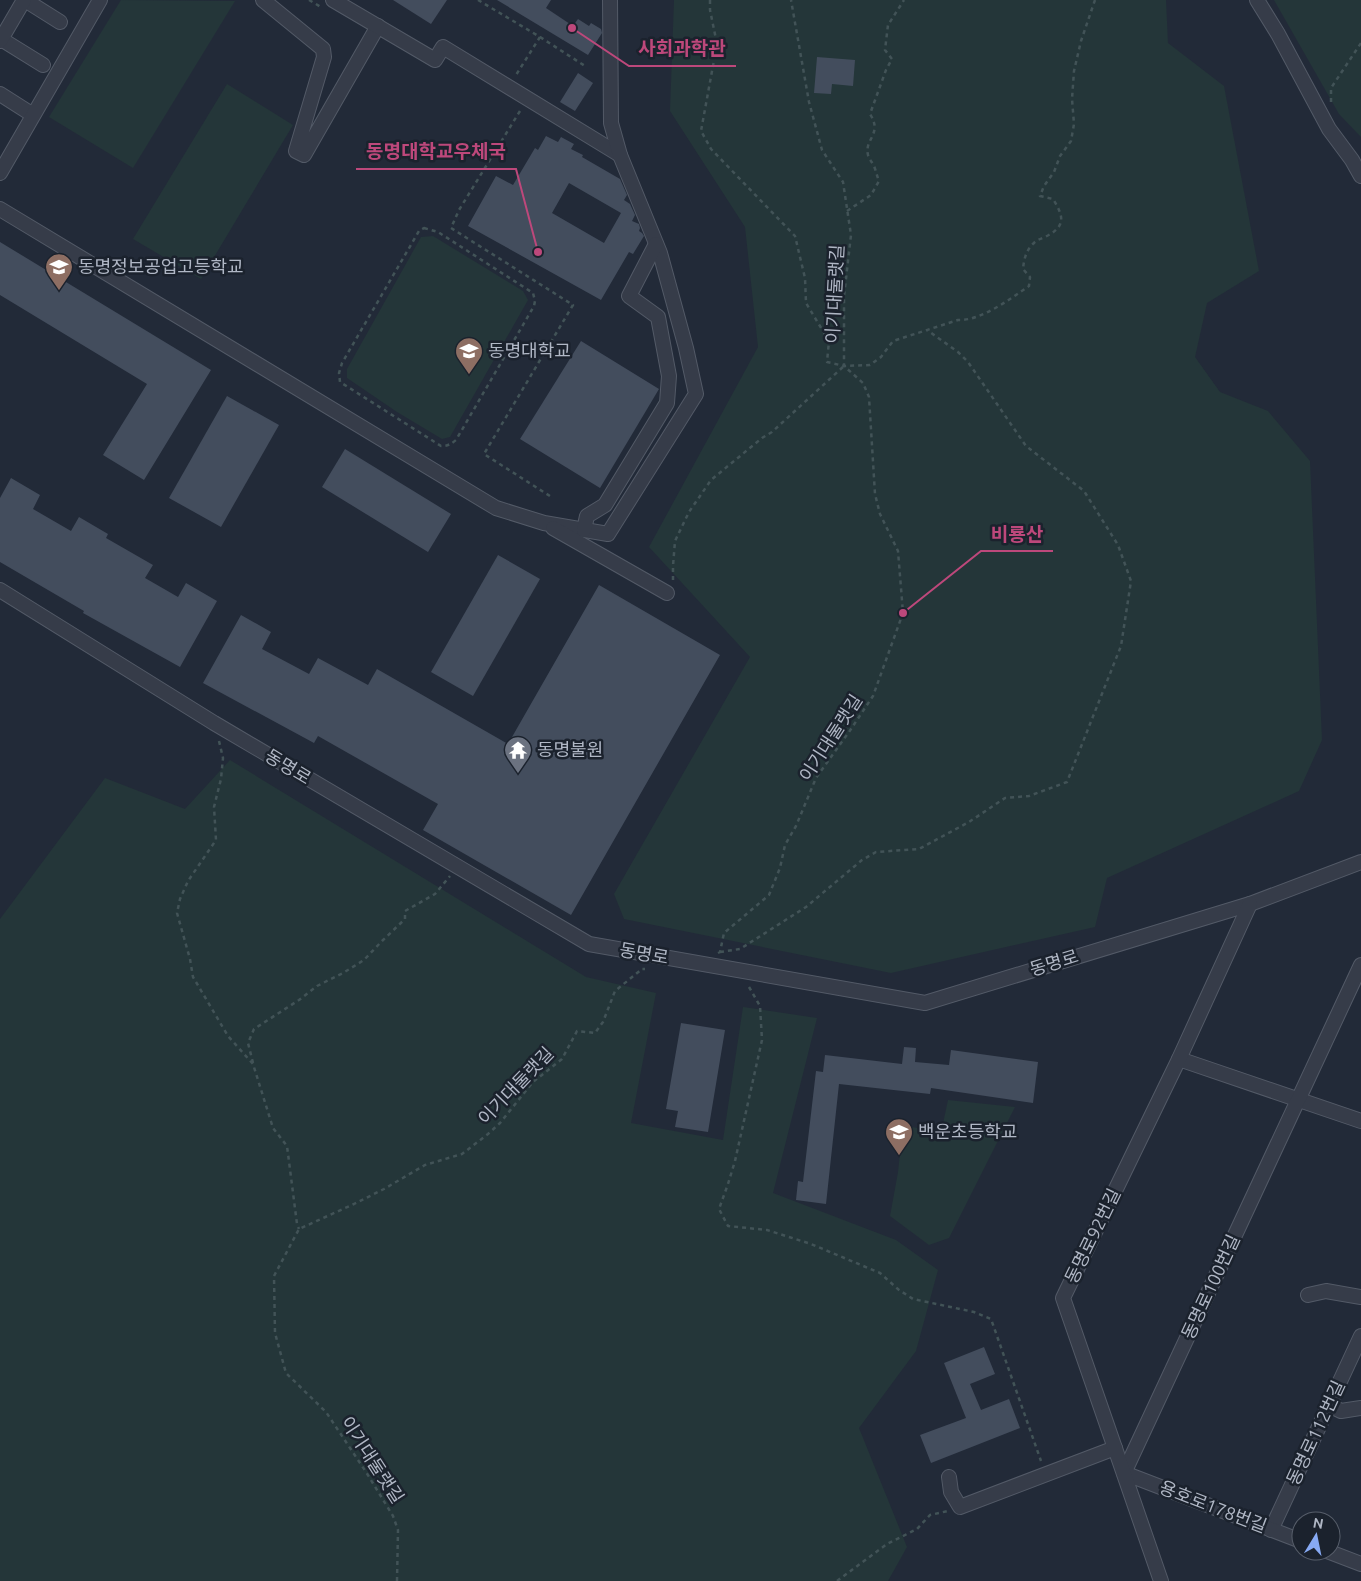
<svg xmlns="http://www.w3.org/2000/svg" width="1361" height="1581" font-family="Ubuntu,'Noto Sans KR',sans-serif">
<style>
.green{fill:#243639}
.building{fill:#434d5d;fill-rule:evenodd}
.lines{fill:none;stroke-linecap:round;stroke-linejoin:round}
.minor-casing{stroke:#535a67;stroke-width:16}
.path{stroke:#425357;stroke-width:2.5;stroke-dasharray:4 4;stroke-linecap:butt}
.minor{stroke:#363c49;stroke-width:14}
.labels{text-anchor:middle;stroke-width:5;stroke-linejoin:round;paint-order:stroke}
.poi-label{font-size:18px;fill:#b0b7c5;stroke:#1b222d;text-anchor:start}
.street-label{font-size:18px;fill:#b0b7c5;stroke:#1b222d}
.leader{fill:none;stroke:#bd487b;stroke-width:2}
.callout-dot{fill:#bd487b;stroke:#1b222d;stroke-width:2}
.callout-label{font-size:19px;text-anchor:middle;font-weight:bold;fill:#bd487b;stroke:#1b222d;stroke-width:5;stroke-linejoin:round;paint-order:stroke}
</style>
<rect width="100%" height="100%" fill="#222a38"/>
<g class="green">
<polygon points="121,0 235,1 133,168 49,117"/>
<polygon points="674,0 1166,0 1168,43 1224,86 1259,271 1207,303 1195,357 1220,392 1268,411 1310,461 1322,740 1299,791 1107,878 1095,927 891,973 624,919 614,894 750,657 649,547 758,347 745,227 670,111"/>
<polygon points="1274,0 1361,0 1361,137 1339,114"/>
<polygon points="227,84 293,125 201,279 133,239"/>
<polygon points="433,236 523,291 528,300 450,437 442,439 397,412 347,378 347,369 421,237"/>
<polygon points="230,760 586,977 656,993 631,1123 723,1140 743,1007 817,1018 773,1193 896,1240 938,1270 916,1351 859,1428 907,1547 888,1581 0,1581 0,919 105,778 185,809"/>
<polygon points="948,1100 1015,1107 949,1238 929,1245 890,1216 898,1172 903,1125 941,1133"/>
</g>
<g class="building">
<polygon points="393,0 447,0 431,24"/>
<polygon points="497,0 551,0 546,8 573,26 578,19 589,26 591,23 601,29 602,33 588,55"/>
<polygon points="817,57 855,60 853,86 832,84 831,94 814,93"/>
<polygon points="578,73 593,83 575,111 560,102"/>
<path d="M546,136L558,142L561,137L574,144L571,149L583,155L582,157L620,179L627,195L624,200L630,204L635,215L632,221L639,224L640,228L639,231L642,233L644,236L633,254L629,252L601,300L468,226L496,176L513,185L535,148L538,150ZM569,183L621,213L604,243L552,213Z"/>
<polygon points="0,242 211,370 144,480 103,455 147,384 0,295"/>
<polygon points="581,341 659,389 600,488 520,439"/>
<polygon points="227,396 279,425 221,527 169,498"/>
<polygon points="345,449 451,514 428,552 322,487"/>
<polygon points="11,478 40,495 33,509 71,531 79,517 108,534 106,538 153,565 145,578 178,597 186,583 217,601 180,667 83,613 84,611 0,562 0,498"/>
<polygon points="498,555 540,579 473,696 431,672"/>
<polygon points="599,585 720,655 571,915 423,830 438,804 318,736 314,743 203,683 241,615 271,632 262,649 309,674 318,658 368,685 377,669 508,744"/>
<polygon points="681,1023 725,1030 708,1132 675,1127 678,1111 666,1109"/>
<polygon points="904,1047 916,1048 915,1062 949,1065 951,1050 1038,1062 1033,1103 931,1088 930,1094 839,1084 826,1204 796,1200 798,1181 803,1182 816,1071 823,1072 825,1055 902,1064"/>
<polygon points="984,1347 995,1374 970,1384 981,1410 1009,1399 1020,1428 931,1463 920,1435 966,1418 944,1363"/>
</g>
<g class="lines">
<g class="minor-casing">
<g id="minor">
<polyline points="25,0 60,22"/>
<polyline points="263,0 323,49 324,57 296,151 304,155 378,26"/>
<polyline points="333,0 435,60 443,47 620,155"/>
<polyline points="1257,0 1278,34 1329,129 1352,160 1361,176"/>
<polyline points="1,39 43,65"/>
<polyline points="0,41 24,0"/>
<polyline points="0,94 33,115"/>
<polyline points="0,173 100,0"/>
<polyline points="0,209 496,508 544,523 608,534 696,394 686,348 660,253 620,155 611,123 610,0"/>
<polyline points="553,528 667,593"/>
<polyline points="584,530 587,516 605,505 667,403 669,376 658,317 629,296 656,244"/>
<polyline points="0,590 214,723 589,944 925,1003 1250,904 1361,862"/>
<polyline points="1179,1059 1361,1121"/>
<polyline points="1308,1295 1326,1291 1361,1297"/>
<polyline points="1329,1405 1341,1411 1361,1408"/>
<polyline points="949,1477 951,1492 960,1507 1115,1448"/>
<polyline points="1271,1530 1361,1336"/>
<polyline points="1301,1541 1124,1473 1361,965"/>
<polyline points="1327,1551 1361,1564"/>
<polyline points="1161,1581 1063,1298 1179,1059 1250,904"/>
</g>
</g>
<g class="path">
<polyline points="309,0 321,7"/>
<polyline points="478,0 540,37 516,75"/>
<path d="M710,0V10L717,44L701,131L711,149L795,236L805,278L806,303L829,341L827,362L844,366L870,365L881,357L893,341L958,320C981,321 1010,299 1029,286L1030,277L1023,269C1024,259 1026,250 1034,243C1036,240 1041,239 1045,237C1065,227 1065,218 1053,199L1040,196L1044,186L1054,172L1060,156L1071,141L1074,124L1072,99L1074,71L1081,41L1095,0"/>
<polyline points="540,37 585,66"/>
<polyline points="1331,102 1331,88 1361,43"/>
<polyline points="520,111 459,210 451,228 573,305 484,454 553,498"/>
<path d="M847,211L871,195L879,181C877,176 876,171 874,166C872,162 869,159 868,155C864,139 883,134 870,114L886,70L892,59L885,50L888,25L904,0"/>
<path d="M424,228L438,232L533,293L535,301L534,306L456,440C451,444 448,446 441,446L340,382L339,373L342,363L419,231Z"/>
<polyline points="673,580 673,566 675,541 689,512 711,480 762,438 772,432 844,366"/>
<polyline points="219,741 223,758 221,779 214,807 216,840 188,881 180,899 177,913 190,959 193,977 228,1036 253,1064 273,1128 287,1146 297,1224 299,1229"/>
<polyline points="720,952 740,949 806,907 862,860 876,852 919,849 969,822 1005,798 1029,796 1067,782 1121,646 1131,581 1118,545 1084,491 1026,446 968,362 958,352 927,330"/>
<polyline points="718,953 720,952 724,933 769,895 780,868 785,845 796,826 816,778 849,732 873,696 903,613 898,551 880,514 875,494 869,397 863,383 844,366 844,296 851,235 843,182 822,150 809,102 791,0"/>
<polyline points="749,987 760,1006 762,1040 735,1161 728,1184 719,1209 728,1226 767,1230 811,1244 880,1273 899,1290 913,1299 974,1312 991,1319 1041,1461"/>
<polyline points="253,1063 248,1043 254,1029 299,1000 317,986 343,973 364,960 382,941 405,919 405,911 435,894 450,876"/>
<polyline points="397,1581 398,1530 393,1516 366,1472 326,1412 286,1373 275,1333 274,1276 299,1229 354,1204 384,1189 425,1165 462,1154 488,1134 500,1123 533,1082 562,1059 577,1031 595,1033 603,1022 615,991 642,969 645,969"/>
<polyline points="837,1581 887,1544 917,1529 930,1515 948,1511"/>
</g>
<use href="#minor" class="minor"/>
</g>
<defs>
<g id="school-pin" transform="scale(1.4375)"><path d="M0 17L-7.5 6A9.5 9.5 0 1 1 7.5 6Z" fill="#8d6e63" stroke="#1b222d"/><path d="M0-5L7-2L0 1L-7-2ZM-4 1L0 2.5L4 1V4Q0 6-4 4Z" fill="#fff"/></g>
<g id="university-pin" transform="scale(1.4375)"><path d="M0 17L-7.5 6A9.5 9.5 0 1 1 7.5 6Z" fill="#8d6e63" stroke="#1b222d"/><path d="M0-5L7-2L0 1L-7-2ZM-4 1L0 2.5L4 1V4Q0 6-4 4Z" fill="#fff"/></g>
<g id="temple-pin" transform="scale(1.4375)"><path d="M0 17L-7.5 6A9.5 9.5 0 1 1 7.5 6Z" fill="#6b7280" stroke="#1b222d"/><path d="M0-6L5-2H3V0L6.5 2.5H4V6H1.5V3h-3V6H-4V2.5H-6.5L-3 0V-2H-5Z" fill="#fff"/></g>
</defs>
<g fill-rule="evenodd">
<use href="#school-pin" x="59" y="267"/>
<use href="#university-pin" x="469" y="351"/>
<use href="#temple-pin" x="518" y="750"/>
<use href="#school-pin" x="899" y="1132"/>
</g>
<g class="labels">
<g class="poi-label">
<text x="78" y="273">동명정보공업고등학교</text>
<text x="488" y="357">동명대학교</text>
<text x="537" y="756">동명불원</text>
<text x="918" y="1138">백운초등학교</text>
</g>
<g class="street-label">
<text transform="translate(835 294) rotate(-87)" y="6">이기대둘랫길</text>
<text transform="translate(831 738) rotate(-57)" y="6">이기대둘랫길</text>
<text transform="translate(288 767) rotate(31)" y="6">동명로</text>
<text transform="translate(644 954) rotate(10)" y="6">동명로</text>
<text transform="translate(1054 963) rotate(-17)" y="6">동명로</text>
<text transform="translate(516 1086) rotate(-46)" y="6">이기대둘랫길</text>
<text transform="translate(1093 1236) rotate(-64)" y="6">동명로92번길</text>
<text transform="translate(1211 1287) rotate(-65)" y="6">동명로100번길</text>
<text transform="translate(1316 1433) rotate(-65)" y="6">동명로112번길</text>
<text transform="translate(372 1460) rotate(57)" y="6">이기대둘랫길</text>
<text transform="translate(1213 1507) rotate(21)" y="6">용호로178번길</text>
</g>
</g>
<path class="leader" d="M572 28L629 66H736M538 252L516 169H356M903 613L981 551H1053"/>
<g class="callout-dot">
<circle cx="572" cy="28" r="5"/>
<circle cx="538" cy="252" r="5"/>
<circle cx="903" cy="613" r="5"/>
</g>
<g class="callout-label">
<text x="682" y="55">사회과학관</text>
<text x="436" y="158">동명대학교우체국</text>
<text x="1017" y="541">비룡산</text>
</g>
<g transform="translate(1316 1536) rotate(10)"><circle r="24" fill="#1b222d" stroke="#575e6a"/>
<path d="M0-4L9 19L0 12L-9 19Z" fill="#87aaf4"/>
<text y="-8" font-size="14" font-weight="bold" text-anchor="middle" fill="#b0b7c5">N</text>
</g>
</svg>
